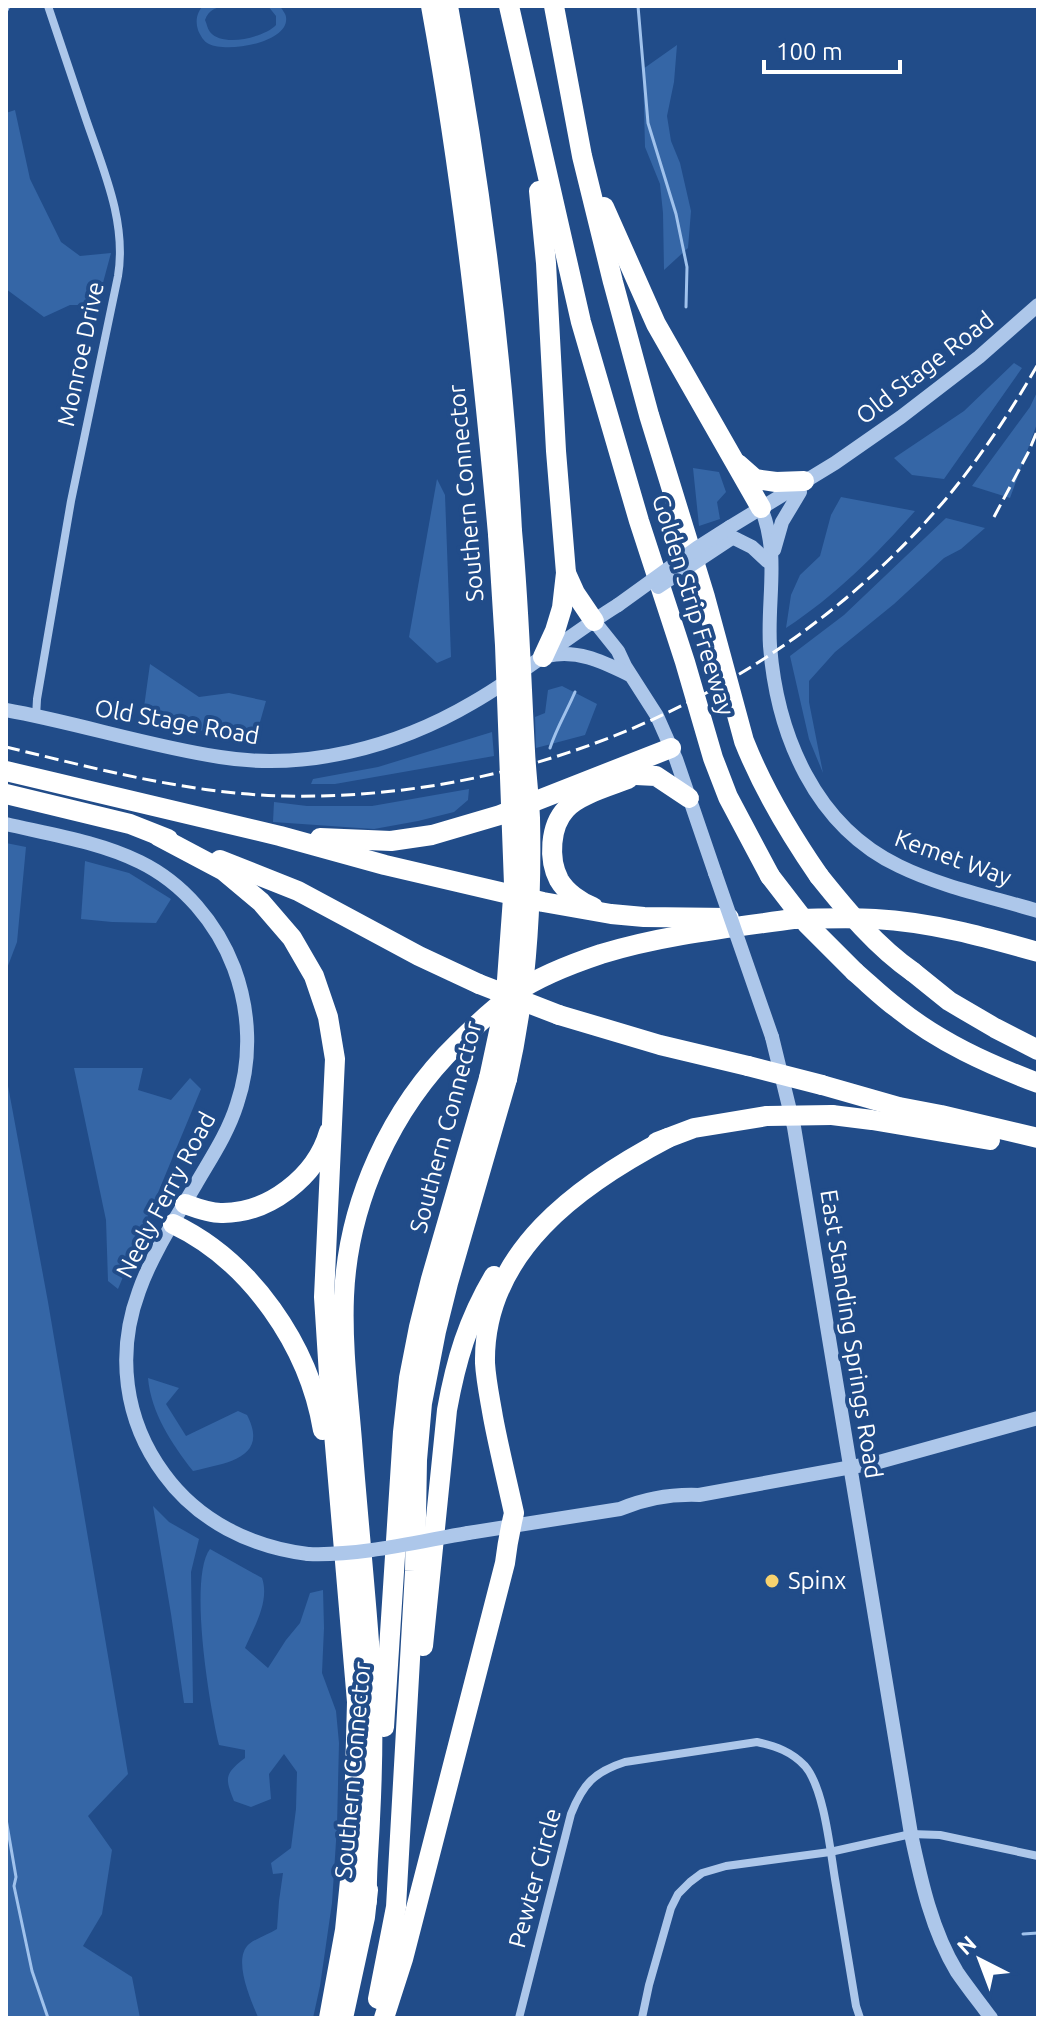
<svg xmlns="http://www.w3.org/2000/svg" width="1044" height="2024" font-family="Ubuntu,sans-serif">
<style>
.green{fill:#3566a6}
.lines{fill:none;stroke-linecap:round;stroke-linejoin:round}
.stream{stroke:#a0c2ec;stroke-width:3}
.minor{stroke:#adc7ea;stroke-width:8}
.tertiary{stroke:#adc7ea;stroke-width:14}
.motorway{stroke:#fff;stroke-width:20}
.rail{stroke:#fff;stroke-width:3;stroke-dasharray:14 6;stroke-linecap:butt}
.tertiary-bridge{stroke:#adc7ea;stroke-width:14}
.motorway-bridge{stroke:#fff;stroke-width:20}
.poi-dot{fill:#f7d26e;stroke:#214c89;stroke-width:3}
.labels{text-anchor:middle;stroke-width:8;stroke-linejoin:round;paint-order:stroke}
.street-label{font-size:24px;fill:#fff;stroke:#214c89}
.poi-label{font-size:24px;fill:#fff;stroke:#214c89;text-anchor:start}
</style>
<rect width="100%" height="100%" fill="#214c89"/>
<g class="green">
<path d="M203,6H227C217,7 209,9 205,20C207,24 207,28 210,32C223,48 265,37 276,25V16L268,6H280C281,8 286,14 286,17C290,43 227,53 209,44C204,42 200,35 198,30C195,21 197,12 203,6Z"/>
<polygon points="677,45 674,82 667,116 671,141 680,163 691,211 688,248 664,270 663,213 660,184 645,147 643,69"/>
<polygon points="15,110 30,179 61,242 80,256 111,253 97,305 70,305 44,317 6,289 6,113"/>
<polygon points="1014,363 1022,368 944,479 912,475 894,458 964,411"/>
<polygon points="1038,390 1038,421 1010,498 972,486 1030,407"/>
<polygon points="693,468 719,472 726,492 717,502 720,519 699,526"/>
<polygon points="437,479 445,495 451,657 437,663 409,637"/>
<path d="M841,497L915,511C876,555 835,596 786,628L791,595L800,575L820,556L831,515Z"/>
<polygon points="946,518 985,528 961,549 944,558 894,604 835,652 809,681 809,702 823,773 809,739 790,656 844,615"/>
<polygon points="150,664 199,697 229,693 266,701 254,743 182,726 144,707"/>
<polygon points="562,686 597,704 585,735 536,748 535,717 545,713 548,690"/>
<polygon points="492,732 494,756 335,784 311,784 313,779 378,767"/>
<polygon points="469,789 468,800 454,812 418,821 374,829 273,822 274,802 307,806 372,806"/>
<polygon points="6,843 26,847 17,942 6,971"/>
<polygon points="85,861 129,873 171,899 156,923 112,922 81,919"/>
<polygon points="74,1068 143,1068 138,1090 171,1100 190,1078 201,1089 118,1289 108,1281 106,1220"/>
<polygon points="6,1075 48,1302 128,1774 88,1816 112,1850 102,1914 83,1946 132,1977 140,2018 6,2018"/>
<path d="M148,1378L179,1388L166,1404L186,1436L238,1411L247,1415C270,1459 224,1463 193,1471C172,1444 151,1413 148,1378Z"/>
<polygon points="153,1506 169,1522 199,1539 191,1572 193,1703 184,1703 171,1614"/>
<path d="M210,1549L262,1578C270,1601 254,1627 245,1648L268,1668L286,1640L300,1623L310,1593L323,1590L324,1628L322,1673L336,1711L339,1743L337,1826L332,1903L320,1986L313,2018L258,2017C251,2000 232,1959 249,1944C257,1938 269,1934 277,1929L279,1901L283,1873L273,1874L271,1863L291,1848L296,1809L297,1772L284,1754L269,1774L271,1799L251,1807L234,1801C225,1778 224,1774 245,1758V1750L219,1745C210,1708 188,1578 210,1549Z"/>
</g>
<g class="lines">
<g class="stream">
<polyline points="638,6 648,123 676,214 687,267 686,307"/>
<polyline points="6,12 9,6"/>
<path d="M550,748C556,729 567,711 575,692"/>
<polyline points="6,1819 16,1877 14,1886 32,1971 48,2018"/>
<polyline points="1023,1934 1038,1933"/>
</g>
<g class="minor">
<path d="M36,717L37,699L71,501L118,276C127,222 103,169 86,119C73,81 61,44 48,6"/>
<path d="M519,2018L571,1814C583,1784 594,1772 625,1762L757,1742C776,1746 792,1752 805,1766C824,1788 830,1849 835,1879C842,1921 849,1964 856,2006L860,2018"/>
<polyline points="642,2018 649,1985 671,1908 678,1894 690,1882 702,1873 726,1866 830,1852 911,1834 940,1835 1038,1856"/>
</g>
<g class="tertiary">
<path d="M761,508C780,553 767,599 770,646C777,735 815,826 899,866C942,887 992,897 1038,911"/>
<polyline points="730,527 835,463 901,417 979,357 1038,305"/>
<polyline points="732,537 752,547 767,561"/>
<polyline points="774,550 782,522 800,492"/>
<polyline points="594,621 618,651 625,666 657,716 676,759 715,873"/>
<path d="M547,656C578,649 603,662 630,675"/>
<path d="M6,710C78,723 148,746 220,757C306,771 397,747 472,703C523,674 568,636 618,605"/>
<path d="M6,824C49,834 100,842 140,862C183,883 217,923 234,968C250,1011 252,1060 237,1104C228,1133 211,1158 196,1184C176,1218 152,1254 139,1291C116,1353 124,1420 164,1474C198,1521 251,1547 308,1554"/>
<path d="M772,1037L794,1127L911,1834C921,1881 932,1931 957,1972C968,1988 980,2003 991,2018"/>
<path d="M468,1533L620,1509C644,1499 673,1494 699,1495L879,1462L1038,1418"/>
</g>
<g class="motorway">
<path d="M431,6C463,181 482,358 498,534"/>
<path d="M448,6C480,180 503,355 512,531"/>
<polyline points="509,6 581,322 639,521 685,662 713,758 728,797 770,876"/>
<path d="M554,6L582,156L613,282L649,415L705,597L744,741C763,789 790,834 819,876"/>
<polyline points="539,191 546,263 556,451 566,573 562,608 555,631 543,657"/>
<polyline points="604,207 656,324 761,508"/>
<polyline points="738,464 755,479 776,482 804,481"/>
<polyline points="566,573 575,593 594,621"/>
<polyline points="6,771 280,836 385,865 543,902 611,914 644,917 729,918"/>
<polyline points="636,775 656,776 689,798"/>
<polyline points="6,794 130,824 168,839"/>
<polyline points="158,836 224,871 261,902 292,938 314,976 328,1017 335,1059 324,1297 329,1375 357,1702 353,1851 345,1930 329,2018"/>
<polyline points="320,838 391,841 432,835 500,815 671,748"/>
<polyline points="220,860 298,891 419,956 479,984"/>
<path d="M593,907C580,902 566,892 559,880C548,859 550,826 566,809C578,795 610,786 628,779"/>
<path d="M789,919C818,919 847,917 875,919C931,922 985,937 1038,952"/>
<path d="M855,972C869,984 882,997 897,1008C939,1042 988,1064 1038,1083"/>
<polyline points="913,972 949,1001 995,1028 1038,1050"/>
<polyline points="559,1015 660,1045 748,1066"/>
<polyline points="822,1085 899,1107 941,1115 1038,1138"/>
<polyline points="832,1115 872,1120 990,1140"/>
<polyline points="657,1142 694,1128 767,1116"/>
<path d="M185,1204C196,1208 209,1213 221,1213C268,1214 316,1177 329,1132"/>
<path d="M173,1224C251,1261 309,1346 323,1430"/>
<path d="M423,1646L447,1410C456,1360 468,1320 494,1276"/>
<polyline points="384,1727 403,1432 409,1378 419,1327 431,1279 489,1078"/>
<path d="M367,1901C366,1873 369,1846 370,1819C373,1760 374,1701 369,1642C364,1575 357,1508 352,1441C348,1393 342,1345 344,1296C348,1202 391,1108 458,1043C476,1025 494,1008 515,993C538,977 574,963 601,954C663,935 729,928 793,919"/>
<polyline points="378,1999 396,1907 415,1571 417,1460 422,1403 436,1331 448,1283 507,1079"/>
<polyline points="343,2018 365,1917 368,1890"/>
<path d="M384,2018L403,1959L505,1563C507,1546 510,1530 514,1513C507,1481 499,1449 493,1417C490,1399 486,1381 485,1363C483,1252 580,1184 668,1138"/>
</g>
<g class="rail">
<polyline points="994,517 1028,453 1038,429"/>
<path d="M6,747C98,769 190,794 285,796C538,801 788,689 950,494C983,453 1012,410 1038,364"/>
</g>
<g class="tertiary-bridge">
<polyline points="658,587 732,538"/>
<polyline points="618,605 697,548 730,527"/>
<polyline points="715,873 772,1037"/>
<path d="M308,1554C361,1556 416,1542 468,1533"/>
</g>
<g class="motorway-bridge">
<polyline points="770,876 807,924 855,972"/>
<path d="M819,876C847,911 876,946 913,972"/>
<polyline points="479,984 559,1015"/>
<polyline points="748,1066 822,1085"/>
<polyline points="489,1078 501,1022 507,980 514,884 505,645 498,534"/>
<path d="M507,1079C527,992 532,906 530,818C529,795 526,773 525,751C521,677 519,604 512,531"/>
<polyline points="767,1116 832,1115"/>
</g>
</g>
<circle class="poi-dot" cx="772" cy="1581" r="8"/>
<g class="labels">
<g class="street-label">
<text transform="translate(81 354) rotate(-78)" y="8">Monroe Drive</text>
<text transform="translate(925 368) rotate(-38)" y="8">Old Stage Road</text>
<text transform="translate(466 493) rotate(-95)" y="8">Southern Connector</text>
<text transform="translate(693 605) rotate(73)" y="8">Golden Strip Freeway</text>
<text transform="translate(177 722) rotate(10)" y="8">Old Stage Road</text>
<text transform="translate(953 858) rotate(20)" y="8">Kemet Way</text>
<text transform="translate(446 1127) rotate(-75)" y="8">Southern Connector</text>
<text transform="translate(166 1195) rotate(-62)" y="8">Neely Ferry Road</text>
<text transform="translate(851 1334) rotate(81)" y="8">East Standing Springs Road</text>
<text transform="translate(353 1770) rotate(-85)" y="8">Southern Connector</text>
<text transform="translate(535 1878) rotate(-75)" y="8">Pewter Circle</text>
</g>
<g class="poi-label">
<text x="788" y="1589">Spinx</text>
</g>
</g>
<rect width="1044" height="2024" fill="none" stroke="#ffffff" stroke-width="16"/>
<g transform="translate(980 1960) rotate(318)" stroke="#214c89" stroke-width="6" paint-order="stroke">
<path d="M0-6L14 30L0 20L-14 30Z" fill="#ffffff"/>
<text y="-12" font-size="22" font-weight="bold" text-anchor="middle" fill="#ffffff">N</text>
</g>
<path d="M764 60v12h136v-12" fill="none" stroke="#ffffff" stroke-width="4"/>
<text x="776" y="60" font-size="24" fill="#ffffff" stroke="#214c89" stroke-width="6" paint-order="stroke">100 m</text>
</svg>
